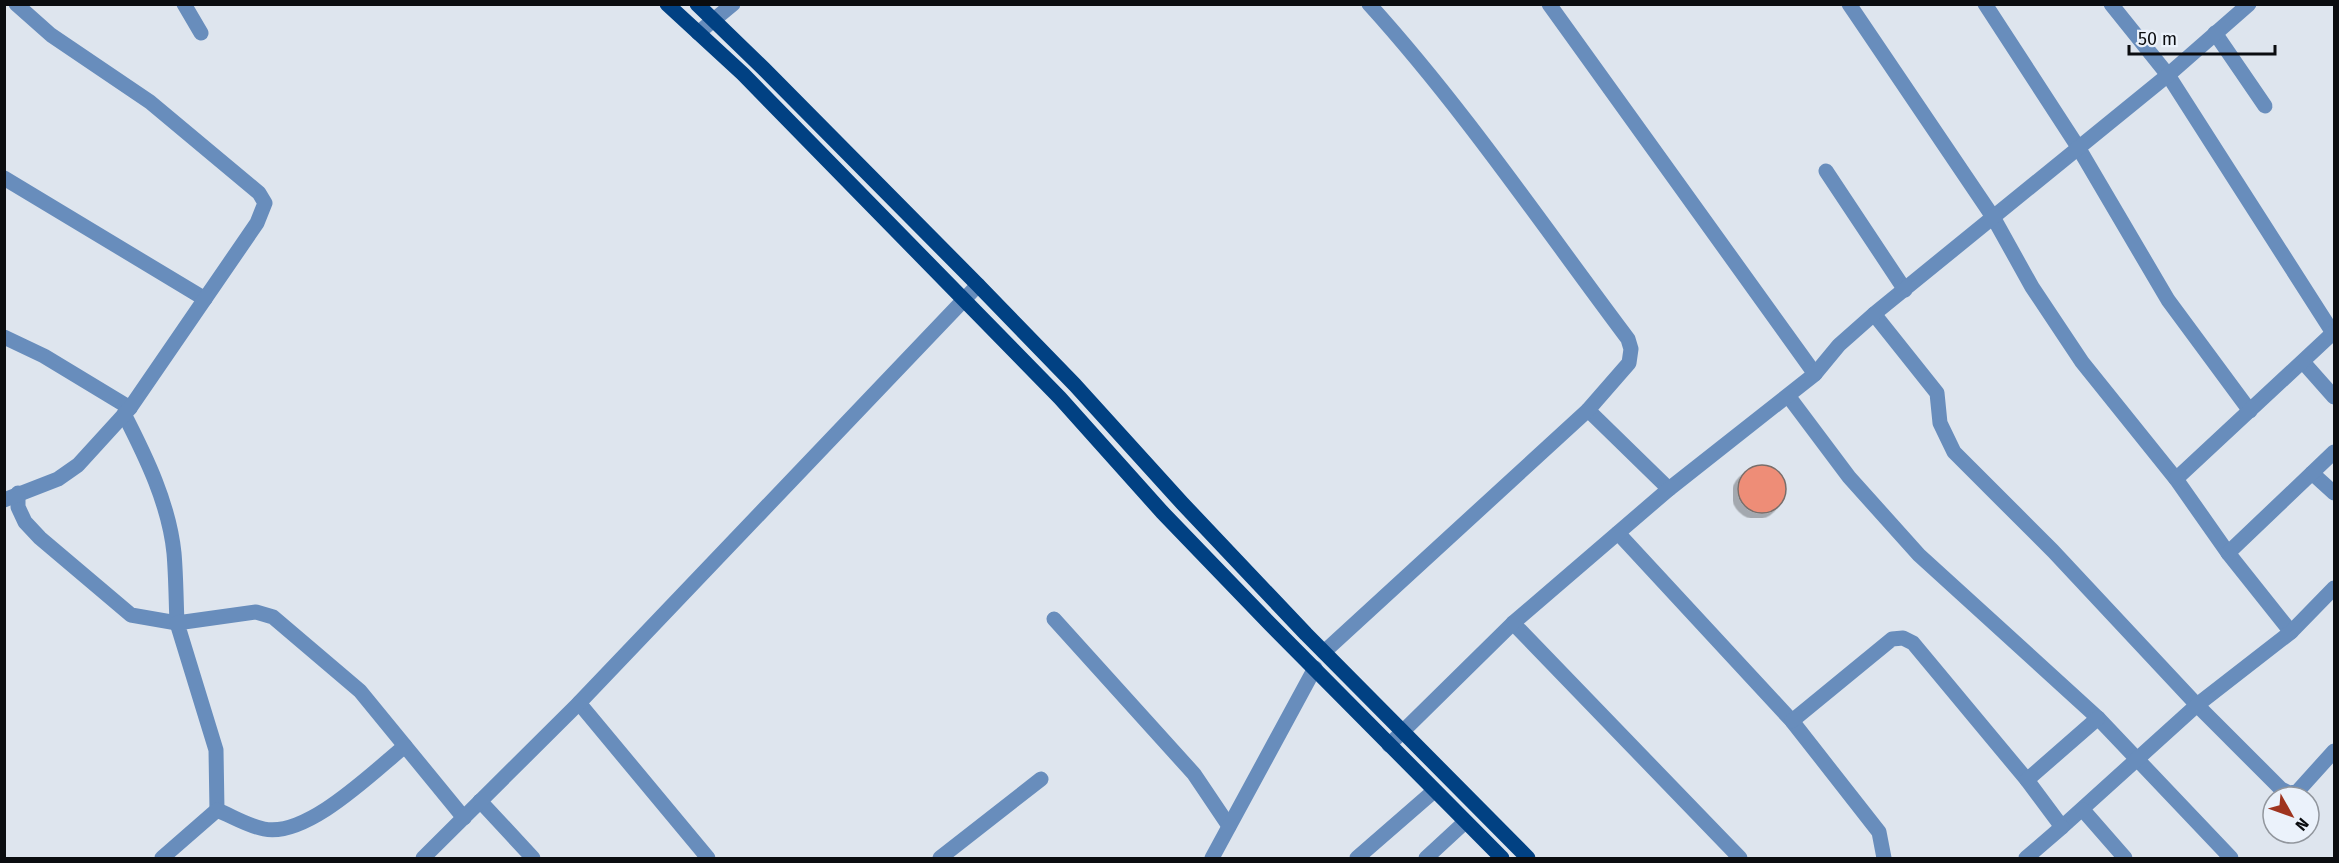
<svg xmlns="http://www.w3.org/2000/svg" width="2339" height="863" font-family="'Fira Sans',sans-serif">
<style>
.building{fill:#ee8d77;stroke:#796e6b;stroke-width:1.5;filter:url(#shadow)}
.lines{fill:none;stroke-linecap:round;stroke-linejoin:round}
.minor{stroke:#688dbc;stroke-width:15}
.major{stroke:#014183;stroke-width:15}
</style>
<defs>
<filter id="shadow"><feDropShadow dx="-5.5" dy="5.5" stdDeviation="0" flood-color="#0004"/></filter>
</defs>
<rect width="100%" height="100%" fill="#dee5ee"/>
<circle class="building" cx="1762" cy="489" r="24"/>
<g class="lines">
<g class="minor">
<polyline points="184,4 201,33"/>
<polyline points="1549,4 1815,374"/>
<polyline points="1849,4 1993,217 2032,287 2082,362 2176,479 2228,553 2291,632"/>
<polyline points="1985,4 2078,147 2168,300 2250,411"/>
<polyline points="2111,4 2168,75 2333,333"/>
<polyline points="698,33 733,4"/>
<polyline points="2215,33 2265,106"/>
<polyline points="1826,171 1905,290"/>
<polyline points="4,178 205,299"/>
<polyline points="1874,314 1937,393 1940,423 1954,452 2053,551 2197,705 2281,789 2289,793 2297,792 2334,751"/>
<polyline points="4,337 44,356 130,408"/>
<polyline points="2303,362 2334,397"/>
<polyline points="1789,397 1849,477 1919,555 2098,718 2231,858"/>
<polyline points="1588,410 1669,489"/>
<polyline points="2312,473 2334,493"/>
<polyline points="2176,479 2334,332"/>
<path d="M18,493V507L25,522L40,538L131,615L177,623C176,600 176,576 174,553C169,504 146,457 124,414"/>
<polyline points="4,500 58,479 78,465 130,408 257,223 265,203 259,193 150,102 51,35 16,4"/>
<polyline points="1618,533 1792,721 1879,832 1884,858"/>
<polyline points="2228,553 2334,452"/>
<polyline points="1054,619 1194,774 1229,826"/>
<polyline points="1513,623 1740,858"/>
<path d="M1324,652L1588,410L1629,363L1631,349L1628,339C1543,226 1464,109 1369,4"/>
<polyline points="579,703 708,858"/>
<polyline points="1792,721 1892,639 1903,638 1913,643 2027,780 2062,827 2197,705 2291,632 2334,588"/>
<polyline points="1389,745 1513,623 1669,489 1815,374 1839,345 1874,314 2168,75 2249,4"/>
<polyline points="2027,780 2098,718"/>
<polyline points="480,801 533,858"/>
<polyline points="217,810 216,750 177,623 256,612 273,617 360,691 464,818"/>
<polyline points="2083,810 2125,858"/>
<path d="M162,858L217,810C232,816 248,826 264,829C307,838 373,772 405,746"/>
<polyline points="423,858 579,703 978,285"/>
<polyline points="940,858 1041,779"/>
<polyline points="1212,858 1315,668"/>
<polyline points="1357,858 1434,791"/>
<polyline points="1426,858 1465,822"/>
<polyline points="2026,858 2062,827"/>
</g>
<g class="major">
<polyline points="667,4 743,74 1060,398 1162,512 1270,624 1502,858"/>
<polyline points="697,4 764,69 978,285 1075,385 1182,503 1306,634 1528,858"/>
</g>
</g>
<rect width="2339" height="863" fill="none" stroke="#0b0d10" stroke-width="12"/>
<g transform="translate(2291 815) rotate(130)"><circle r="28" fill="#ebf2fb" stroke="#91969d" stroke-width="1.5"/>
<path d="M0-4.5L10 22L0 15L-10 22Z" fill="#9e341f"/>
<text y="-9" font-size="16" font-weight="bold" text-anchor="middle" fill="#0b0d10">N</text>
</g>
<path d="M2129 45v9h146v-9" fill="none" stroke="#0b0d10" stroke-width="3"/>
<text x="2138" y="45" font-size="18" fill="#0b0d10" stroke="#ebf2fb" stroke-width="4.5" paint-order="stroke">50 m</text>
</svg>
